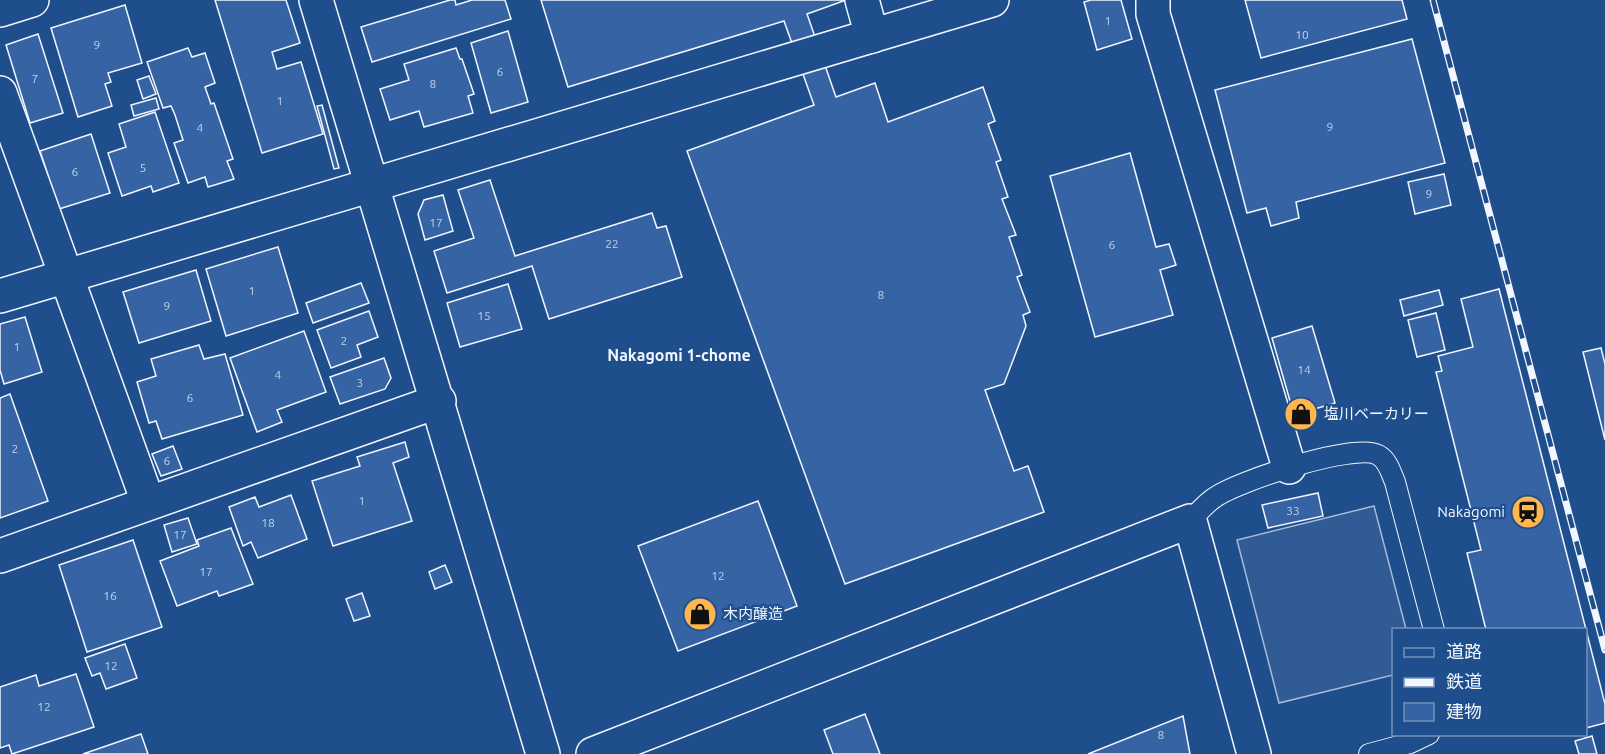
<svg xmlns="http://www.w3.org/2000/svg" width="1605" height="754" font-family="Ubuntu,'Noto Sans JP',sans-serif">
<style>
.parking{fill:#305b95;stroke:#a8bbd7;stroke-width:1.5}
.building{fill:#3563a3;stroke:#f2f6ff;stroke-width:1.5}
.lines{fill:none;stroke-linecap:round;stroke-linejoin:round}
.lane-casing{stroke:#f2f6ff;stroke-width:22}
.street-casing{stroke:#f2f6ff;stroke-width:36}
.secondary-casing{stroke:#f2f6ff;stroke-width:36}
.lane{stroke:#1f4e8c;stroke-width:20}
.street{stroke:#1f4e8c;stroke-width:33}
.secondary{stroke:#1f4e8c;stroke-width:33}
.rail-casing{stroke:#f2f6ff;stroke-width:7}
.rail{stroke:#1f4e8c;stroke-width:4.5;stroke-dasharray:14;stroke-linecap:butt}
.labels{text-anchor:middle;stroke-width:4.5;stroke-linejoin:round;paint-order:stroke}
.number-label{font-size:12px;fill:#c3d1e8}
.poi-label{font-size:15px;fill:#f2f6ff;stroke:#1f4e8c;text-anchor:start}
.neighbourhood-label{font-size:16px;font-weight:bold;fill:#f2f6ff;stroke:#1f4e8c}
</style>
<rect width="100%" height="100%" fill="#1f4e8c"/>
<polygon class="parking" points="1374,506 1406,629 1394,630 1393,675 1279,703 1237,540"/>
<g class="building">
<polygon points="215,0 286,0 300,43 272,52 277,69 301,62 323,134 262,153"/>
<polygon points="450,0 455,0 456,5 472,0 505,0 511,19 372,62 361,27"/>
<polygon points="541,0 846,0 807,14 836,97 875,83 888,122 983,87 995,121 988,124 1001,160 996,162 1008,197 1002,199 1016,235 1009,237 1022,275 1017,277 1030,312 1023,315 1026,326 1004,384 985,390 1014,471 1028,466 1044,512 845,584 687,151 814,105 784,21 568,87"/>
<polygon points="1091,0 1121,0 1132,39 1097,50 1084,2"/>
<polygon points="1245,0 1402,0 1407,19 1261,58"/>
<polygon points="125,5 142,63 108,73 111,82 105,84 112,106 78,117 51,28"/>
<polygon points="508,31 528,102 491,113 471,43"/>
<polygon points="38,34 63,113 30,123 6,45"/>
<polygon points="1412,39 1445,163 1296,202 1299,218 1271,226 1266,208 1247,213 1215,90"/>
<polygon points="188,48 192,57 205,53 215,83 205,87 211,104 214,103 233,159 227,161 234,179 208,187 205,177 188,183 174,143 183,140 175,115 171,106 163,108 147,62"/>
<polygon points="456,48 460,59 462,59 474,94 468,96 473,113 424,127 419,111 390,120 380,89 409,80 404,64"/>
<polygon points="149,76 156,94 143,99 137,80"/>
<polygon points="156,98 159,109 134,116 131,105"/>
<polygon points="322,105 339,168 334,169 317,106"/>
<polygon points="155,112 179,183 153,192 151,186 122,196 108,153 126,147 119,124"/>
<polygon points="91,134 110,193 59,209 40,151"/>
<polygon points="1130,153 1156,247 1169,244 1176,265 1160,270 1173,315 1095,337 1050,176"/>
<polygon points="1444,174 1451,205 1415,214 1408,182"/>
<polygon points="490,180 515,256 652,213 657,228 666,226 682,277 549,319 532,266 447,293 434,251 474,238 458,190"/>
<polygon points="443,195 453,231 425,240 418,214 424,200"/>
<polygon points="278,247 298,313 226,336 206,269"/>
<polygon points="196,270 211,321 139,343 123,292"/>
<polygon points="361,283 369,303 313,323 306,303"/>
<polygon points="508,284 522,329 460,347 447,303"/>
<polygon points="1499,289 1605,704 1605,723 1586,728 1586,630 1486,630 1467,553 1481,550 1436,372 1442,371 1438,356 1473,347 1461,299"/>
<polygon points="1439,290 1443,305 1404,316 1400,300"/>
<polygon points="369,311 378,337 357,345 361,357 331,368 317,330"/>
<polygon points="1436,313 1445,350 1417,357 1408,320"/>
<polygon points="25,317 42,372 4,384 0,370 0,324"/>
<polygon points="1312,326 1335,403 1294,415 1272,338"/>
<polygon points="304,331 326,392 277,410 282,422 257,432 230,358"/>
<polygon points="199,345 204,359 225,354 243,415 162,439 156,421 149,423 137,382 156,376 151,359"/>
<polygon points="1601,348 1605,364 1605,440 1583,352"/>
<polygon points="384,358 391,378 385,389 340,404 330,377"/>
<polygon points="10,394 48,501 0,518 0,398"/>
<polygon points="405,442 409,457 393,463 412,521 333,546 312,481 360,466 357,457"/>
<polygon points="173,446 182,469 161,476 152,454"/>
<polygon points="1318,493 1323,516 1268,528 1262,505"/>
<polygon points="291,495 307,539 258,558 251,542 243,546 229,507 255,497 259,507"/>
<polygon points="758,501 797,606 678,651 638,546"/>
<polygon points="188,518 197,544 172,552 164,525"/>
<polygon points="231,528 253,584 219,596 217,591 177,606 160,561 199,546 197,540"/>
<polygon points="133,540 162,627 87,652 59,565"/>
<polygon points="445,565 452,582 435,589 429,572"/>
<polygon points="362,593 370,616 354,621 346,599"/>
<polygon points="125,644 137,678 106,689 100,673 92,676 85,658"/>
<polygon points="76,674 94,727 12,754 9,745 0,748 0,687 36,675 39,686"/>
<polygon points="865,714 880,754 833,754 824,730"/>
<polygon points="1183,716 1190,754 1088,754"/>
<polygon points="141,734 148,754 83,754"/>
<polygon points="1592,736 1597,754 1579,754 1575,741"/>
</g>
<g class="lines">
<g class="lane-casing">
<g id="lane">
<path d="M1190,521C1198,513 1205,504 1214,498C1235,482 1355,442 1378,455C1388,460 1391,473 1395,482L1434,630"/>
<polyline points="1369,754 1410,743 1429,734"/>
</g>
</g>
<g class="street-casing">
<g id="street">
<polyline points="862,0 872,36"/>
<polyline points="1153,0 1153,14 1289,467"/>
<polyline points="0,10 32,0"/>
<polyline points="0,93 148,502"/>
<polyline points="0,296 992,0"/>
<polyline points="0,556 439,401"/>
</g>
</g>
<g class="secondary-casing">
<g id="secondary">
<polyline points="316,0 543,754"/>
<polyline points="593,754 1190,521 1254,754"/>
</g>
</g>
<use href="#lane" class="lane"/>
<use href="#street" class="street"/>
<use href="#secondary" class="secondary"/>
<g class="rail-casing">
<polyline id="rail" points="1433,0 1605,650"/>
</g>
<use href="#rail" class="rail"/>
</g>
<defs>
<g id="shop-disc" transform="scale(1.725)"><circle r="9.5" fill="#ffb74d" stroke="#1f4e8c"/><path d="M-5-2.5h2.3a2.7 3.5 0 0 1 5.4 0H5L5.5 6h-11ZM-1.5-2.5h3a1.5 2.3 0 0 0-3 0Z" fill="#111"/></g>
<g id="station-disc" transform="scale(1.725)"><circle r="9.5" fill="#ffb74d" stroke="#1f4e8c"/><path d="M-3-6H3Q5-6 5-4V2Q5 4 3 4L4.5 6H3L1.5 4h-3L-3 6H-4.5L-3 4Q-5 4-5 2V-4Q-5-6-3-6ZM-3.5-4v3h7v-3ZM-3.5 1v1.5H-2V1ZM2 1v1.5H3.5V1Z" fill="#111"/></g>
</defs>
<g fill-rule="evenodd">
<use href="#shop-disc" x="1301" y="414"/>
<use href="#station-disc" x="1528" y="512"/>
<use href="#shop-disc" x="700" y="614"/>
</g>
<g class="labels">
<g class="number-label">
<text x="1108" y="25">1</text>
<text x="1302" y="39">10</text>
<text x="97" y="49">9</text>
<text x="500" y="76">6</text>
<text x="35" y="83">7</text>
<text x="433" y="88">8</text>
<text x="280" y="105">1</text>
<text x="1330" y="131">9</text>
<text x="200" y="132">4</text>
<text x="143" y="172">5</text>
<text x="75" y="176">6</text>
<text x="1429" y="198">9</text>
<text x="436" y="227">17</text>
<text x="612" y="248">22</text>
<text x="1112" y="249">6</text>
<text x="252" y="295">1</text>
<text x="881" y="299">8</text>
<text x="167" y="310">9</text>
<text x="484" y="320">15</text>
<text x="344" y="345">2</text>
<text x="17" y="351">1</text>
<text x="1304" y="374">14</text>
<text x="278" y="379">4</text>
<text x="360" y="387">3</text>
<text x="190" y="402">6</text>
<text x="15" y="453">2</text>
<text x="167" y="465">6</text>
<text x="362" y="505">1</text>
<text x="1293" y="515">33</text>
<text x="268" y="527">18</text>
<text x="180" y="539">17</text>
<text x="206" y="576">17</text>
<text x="718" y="580">12</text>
<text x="110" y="600">16</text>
<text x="111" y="670">12</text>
<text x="44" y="711">12</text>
<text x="1161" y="739">8</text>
</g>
<g class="poi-label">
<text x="1324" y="419">塩川ベーカリー</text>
<text x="1505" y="517" text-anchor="end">Nakagomi</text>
<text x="723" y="619">木内醸造</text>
</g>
<g class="neighbourhood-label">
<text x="679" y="361">Nakagomi 1-chome</text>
</g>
</g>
<rect x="1392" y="628" width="195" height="108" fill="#1f4e8c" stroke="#7391ba" stroke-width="1.5"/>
<rect x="1404" y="648" width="30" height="9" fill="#1f4e8c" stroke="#7391ba" stroke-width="1.5"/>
<text x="1446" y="658" font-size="18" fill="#f2f6ff">道路</text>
<rect x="1404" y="678" width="30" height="9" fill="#f2f6ff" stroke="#7391ba" stroke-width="1.5"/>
<text x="1446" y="688" font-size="18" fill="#f2f6ff">鉄道</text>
<rect x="1404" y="703" width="30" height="18" fill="#3563a3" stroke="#7391ba" stroke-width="1.5"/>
<text x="1446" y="718" font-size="18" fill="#f2f6ff">建物</text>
</svg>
